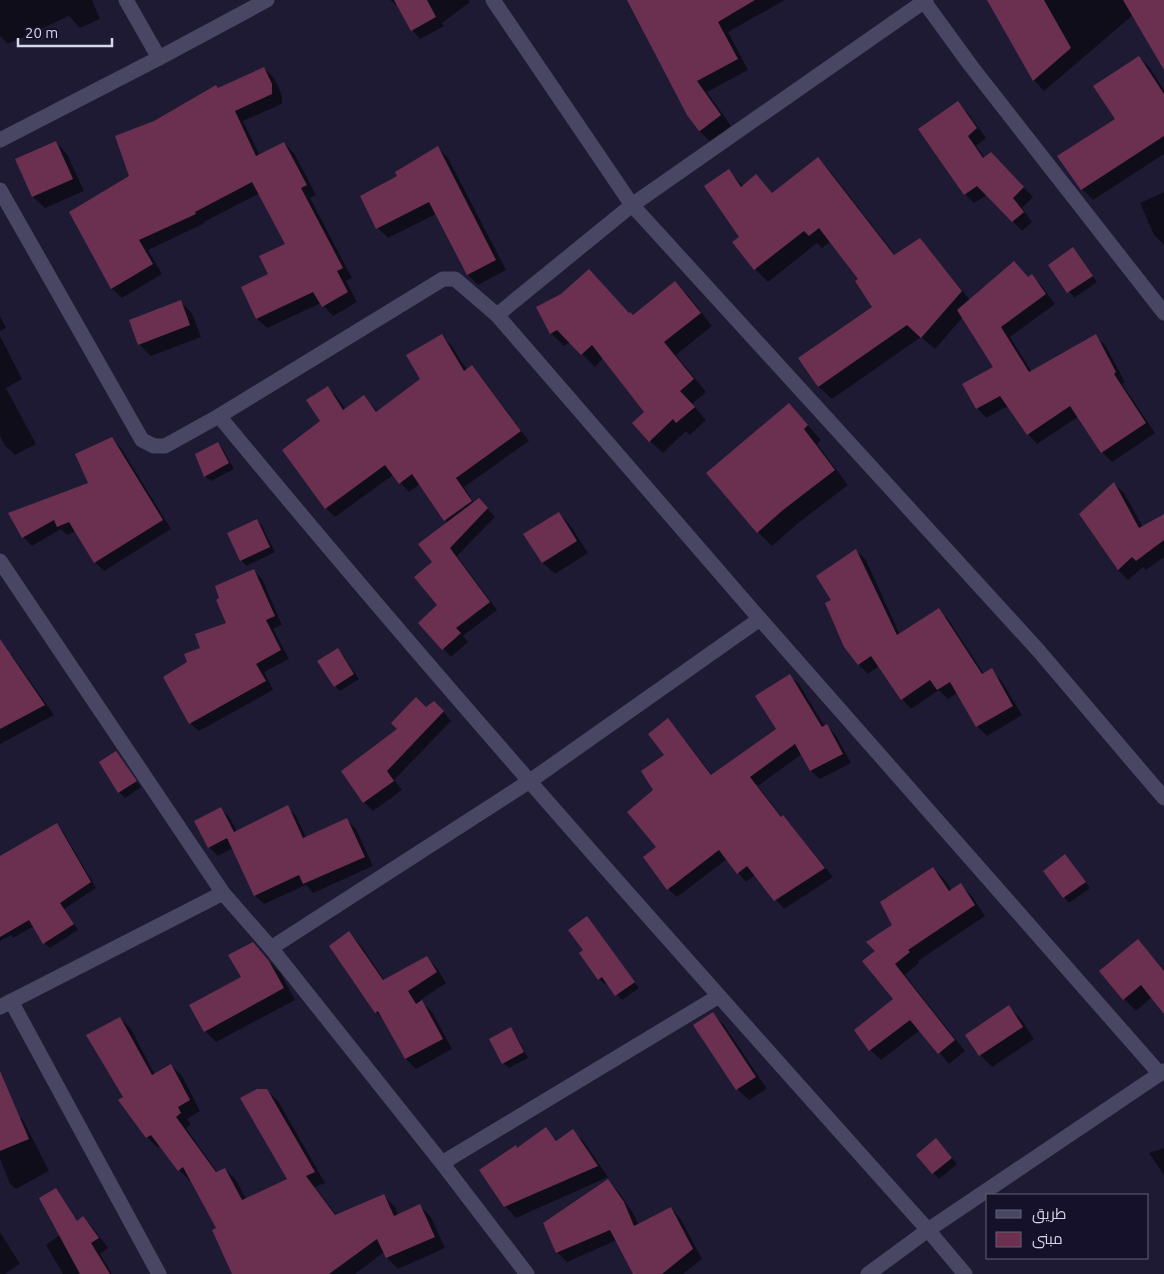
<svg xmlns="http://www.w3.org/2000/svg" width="1164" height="1274" font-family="Ubuntu,Cairo,sans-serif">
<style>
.shadow{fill:#0007}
.building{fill:#6b3050}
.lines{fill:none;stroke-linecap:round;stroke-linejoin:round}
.minor{stroke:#494663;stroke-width:15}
</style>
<rect width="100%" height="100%" fill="#1e1a34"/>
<g class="shadow">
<polygon points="0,0 92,0 100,19 80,28 69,16 8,44 0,36"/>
<polygon points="390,0 469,0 470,2 442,23 444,26 420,39 412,30 399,7"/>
<polygon points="628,0 785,0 728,32 748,70 707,92 731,126 710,141 699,131"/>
<polygon points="1009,0 1164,0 1164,66 1133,15 1044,91 1034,80"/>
<polygon points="1139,57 1150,68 1164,90 1164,154 1093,200 1082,189 1116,119"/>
<polygon points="264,68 274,78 282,95 282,104 243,121 260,156 284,143 294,153 316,195 310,198 352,278 346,281 357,302 333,316 321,303 267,328 257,319 243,287 269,275 287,245 260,193 204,222 205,223 148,250 162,274 122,298 112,289 70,212 131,176 155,122 218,89"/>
<polygon points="958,103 967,112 986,138 976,146 985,158 991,154 1033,197 1022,208 1032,222 1022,231 987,195 974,203 965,194"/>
<polygon points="56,142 67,154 84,191 45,208 33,197 17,160"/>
<polygon points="438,148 448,158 506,270 478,285 468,275 436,214 388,238 378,228 399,177"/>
<polygon points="817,159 830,171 896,256 920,240 932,253 970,300 1032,276 1041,285 1055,304 1010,337 1032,372 1095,336 1105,345 1125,382 1122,384 1155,433 1112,462 1102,452 1078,417 1037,444 1028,434 1008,406 986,418 977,408 995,368 963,317 935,349 921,337 832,399 819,387 800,359 873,308 860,279 831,241 822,248 817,243 768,282 755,269 740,238 729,171 743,186 756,176 773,194"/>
<polygon points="1164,192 1164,245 1154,235 1140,203"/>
<polygon points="1073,249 1097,282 1074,298 1050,265"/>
<polygon points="675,283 688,295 712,326 676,355 706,392 692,404 706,420 690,435 686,431 663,453 650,441 645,412 603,358 595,367 570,342 564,346 551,333 538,308 629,314 633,317"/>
<polygon points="181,302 192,313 201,337 151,356 139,344"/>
<polygon points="0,316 6,328 0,331"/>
<polygon points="0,336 22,379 6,388 36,444 15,455 5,446 0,436"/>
<polygon points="442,336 451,345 467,370 472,367 481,376 529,441 464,487 474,503 486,507 495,517 457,556 497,610 463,636 468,642 451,657 420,623 439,605 433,562 448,523 420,484 409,492 393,475 335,517 326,508 284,450 321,421 328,387 337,397 346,410 364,397 378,412 422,379"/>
<polygon points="789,404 821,440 817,444 848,485 797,524 772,546 758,532 708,474"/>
<polygon points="112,439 121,448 171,529 104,571 95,562 76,531 67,535 61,529 32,546 23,537 90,484"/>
<polygon points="218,444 223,449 234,469 211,481 205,476"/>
<polygon points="1114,484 1124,493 1143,527 1164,516 1164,557 1146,570 1143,567 1128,580 1118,570 1081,514"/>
<polygon points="559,513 570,525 588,553 555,574 543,563 525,534"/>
<polygon points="257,520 262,526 275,552 246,566 241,560"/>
<polygon points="856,550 866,560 900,635 938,610 948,619 984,674 991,670 1001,680 1022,715 987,736 977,726 958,692 948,699 939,690 911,709 902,699 879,666 868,674 859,665 833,600"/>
<polygon points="253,570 262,579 282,625 273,629 289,659 264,672 273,690 199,731 190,723 188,663 228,623"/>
<polygon points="5,648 14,658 54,715 0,744 0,651"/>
<polygon points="338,650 343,655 359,679 340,691 335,686"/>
<polygon points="790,676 799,684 825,727 827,726 835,734 851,763 820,779 811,771 802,754 758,786 782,817 791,825 833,877 784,909 755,875 746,882 727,859 677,897 668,889 658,848 654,790 666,755 667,720 676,729 713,776 778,729"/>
<polygon points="425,709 443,711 451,721 394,780 402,790 373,811 364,802 342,771"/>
<polygon points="116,752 141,787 125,798 119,792"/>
<polygon points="287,807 296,816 306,837 347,820 356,829 373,866 313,893 306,885 264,904 255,896 233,848 218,856 209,847 221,809 230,818 237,832"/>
<polygon points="56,824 62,830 96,888 64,909 78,930 50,948 44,943 34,926 13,938 11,935 0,941 0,857"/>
<polygon points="1065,856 1090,888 1069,903 1064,897"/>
<polygon points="933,868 944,879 952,891 960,884 971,895 985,916 918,961 919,963 905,975 965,1051 949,1064 920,1030 881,1060 870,1050 895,1000 876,951"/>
<polygon points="587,918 639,988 622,1000 607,982 605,984 599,979 584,950"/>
<polygon points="349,933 359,943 385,981 427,958 437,968 446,983 420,1000 432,1012 452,1049 416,1069 406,1059 387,1023 376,1012"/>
<polygon points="1138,940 1164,970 1164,1010 1152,997 1136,1011 1124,999"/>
<polygon points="253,943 281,974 295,1000 216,1042 205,1031 242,977"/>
<polygon points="1009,1007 1021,1019 1034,1039 992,1067 980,1055"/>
<polygon points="712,1013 724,1025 767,1089 749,1100 737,1089"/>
<polygon points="120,1018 131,1029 155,1075 171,1065 182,1076 200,1111 187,1119 191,1124 186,1128 218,1173 225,1169 236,1180 246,1199 289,1180 266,1090 278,1101 325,1183 315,1187 337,1216 384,1196 395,1207 398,1215 420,1206 431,1217 445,1248 398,1269 387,1258 384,1252 355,1274 235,1274 217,1228 191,1180 190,1181 179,1170 161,1146 158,1148 147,1137 120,1101 125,1097"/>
<polygon points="511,1029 516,1035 528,1058 509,1068 503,1063"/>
<polygon points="17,1114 23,1120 49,1171 16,1189 10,1184 0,1159 0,1121"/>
<polygon points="546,1129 558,1141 572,1131 584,1142 608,1177 516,1218 505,1206"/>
<polygon points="942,1146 957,1164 939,1179 918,1155"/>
<polygon points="1164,1148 1164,1175 1149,1153"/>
<polygon points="608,1181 618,1191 633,1213 639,1225 671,1208 680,1218 702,1259 683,1274 634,1274 617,1240 567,1262 557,1252"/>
<polygon points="83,1218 93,1228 108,1248 100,1254 112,1274 63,1274 46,1245"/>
<polygon points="0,1232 20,1264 5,1274 0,1274"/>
</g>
<g class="building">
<polygon points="394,0 427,0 436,17 411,31"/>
<polygon points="627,0 755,0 718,22 738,59 697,81 721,115 700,131 699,131 687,115"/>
<polygon points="987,0 1044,0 1071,48 1033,81"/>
<polygon points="1123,0 1164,0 1164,70"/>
<polygon points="1139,56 1164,94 1164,136 1081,190 1057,156 1115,119 1093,86"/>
<polygon points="264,67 272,84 272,94 235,111 256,156 284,142 307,185 301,188 343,268 337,271 348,292 322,307 313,292 256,319 241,287 268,274 259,256 285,244 252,182 195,212 196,214 139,240 153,264 111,289 69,212 129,176 115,136 154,121 216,85 218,88"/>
<polygon points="958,101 977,128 968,136 983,158 991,152 1024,187 1013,198 1024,212 1012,222 977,186 964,195 918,129"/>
<polygon points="56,141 73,179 32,197 15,159"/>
<polygon points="438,146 496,260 467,275 429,202 376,229 360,196 397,176 395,172"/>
<polygon points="818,157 894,255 920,238 962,291 921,338 907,325 818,387 798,358 872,307 855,281 858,279 819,228 809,236 804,231 754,270 732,242 739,237 704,186 729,169 741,187 756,174 772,193"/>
<polygon points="1073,247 1093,276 1067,293 1048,265"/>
<polygon points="1014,261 1028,277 1032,274 1046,294 1001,327 1029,372 1096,334 1116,372 1114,374 1146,423 1101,453 1070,406 1027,435 1000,396 976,409 962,384 993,367 957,310"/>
<polygon points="589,269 629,313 630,312 633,315 675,281 701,313 664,342 694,379 680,391 695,407 676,423 673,419 649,442 632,423 644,412 592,345 581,355 557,330 550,334 536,307 561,294"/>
<polygon points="181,300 190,325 138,345 129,320"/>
<polygon points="442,334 464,371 472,365 521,431 456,478 472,501 444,521 412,474 399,484 385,465 325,509 282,450 320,421 306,400 328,386 343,410 364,395 376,412 420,379 406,355"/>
<polygon points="789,403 808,425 804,429 835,470 783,510 757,533 706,473"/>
<polygon points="112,437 163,520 94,563 69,522 57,527 54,520 22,538 8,513 88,483 75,454"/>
<polygon points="218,442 229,463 204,477 195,454"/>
<polygon points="1114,482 1139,528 1164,514 1164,540 1136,561 1132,557 1118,570 1079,514"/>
<polygon points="479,498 488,508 450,548 490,602 456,628 461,633 442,650 418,623 437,605 414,577 432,562 418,544"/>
<polygon points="559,512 577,541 542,563 523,534"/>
<polygon points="257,519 270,547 240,561 227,533"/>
<polygon points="856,549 897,635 939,608 982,674 992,668 1013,706 976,727 950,682 937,690 930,680 901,700 871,656 858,665 844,647 825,603 831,600 816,576"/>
<polygon points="254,569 275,616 266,620 281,650 256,664 266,681 189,724 163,677 187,662 184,654 200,648 195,634 226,623 216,600 219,598 215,586"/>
<polygon points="0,639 45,705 0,729"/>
<polygon points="338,648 354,674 334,687 317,661"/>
<polygon points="790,674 822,727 827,724 843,754 810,771 795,744 750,777 781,817 783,815 825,868 774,901 747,866 737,874 719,850 667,890 643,857 656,847 627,812 653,790 641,771 664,755 648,734 668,718 711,775 776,729 755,696"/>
<polygon points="416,697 426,707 434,701 444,711 387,771 394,781 363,803 341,771 397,729 391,723"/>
<polygon points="116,751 137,781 118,793 99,762"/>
<polygon points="288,805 303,838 347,818 365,857 303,884 299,875 254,896 227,838 208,848 194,821 221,807 234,832"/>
<polygon points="57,823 91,882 60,903 74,924 43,944 29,920 0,937 0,856"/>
<polygon points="1065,854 1086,882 1063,898 1043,871"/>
<polygon points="933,867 949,891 961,883 975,905 908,950 910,952 895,964 955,1040 938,1054 910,1020 869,1051 854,1030 893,999 862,961 875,951 866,942 892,925 880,902"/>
<polygon points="587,916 635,982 615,996 602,977 598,980 579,953 583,950 568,930"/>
<polygon points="349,931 383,980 427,956 437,972 408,991 416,1004 422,1000 443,1039 405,1059 378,1011 375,1013 329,946"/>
<polygon points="1138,939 1164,971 1164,1014 1141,985 1123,1000 1099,971"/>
<polygon points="253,942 269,961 284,988 204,1032 189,1005 241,977 228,955"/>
<polygon points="1009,1005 1023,1027 979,1056 965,1035"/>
<polygon points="713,1012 756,1077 736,1090 693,1025"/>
<polygon points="120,1017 152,1075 171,1064 190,1100 178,1107 181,1113 176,1117 216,1172 225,1168 242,1200 287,1179 240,1098 257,1089 267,1089 315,1172 306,1176 335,1215 384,1194 394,1216 420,1204 435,1237 386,1258 377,1239 329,1274 232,1274 212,1230 216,1228 183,1167 178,1171 151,1135 146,1138 118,1100 123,1097 86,1035"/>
<polygon points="511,1027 524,1052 502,1064 489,1039"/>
<polygon points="0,1071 29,1139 0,1151"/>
<polygon points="546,1127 556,1141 573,1129 598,1166 504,1207 479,1170 516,1145 517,1148"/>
<polygon points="936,1138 952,1158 932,1174 916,1155"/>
<polygon points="608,1179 624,1202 634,1226 671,1207 693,1249 662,1274 633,1274 610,1230 556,1253 543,1223"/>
<polygon points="56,1188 77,1221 83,1216 99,1238 91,1243 110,1274 80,1274 39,1198"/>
</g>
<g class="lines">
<g class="minor">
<polyline points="126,0 159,58"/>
<polyline points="493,0 632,205 1038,650 1164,798"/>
<polyline points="923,0 971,66 1164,313"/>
<polyline points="0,140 159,58 267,0"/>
<polyline points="0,190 142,440 154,446 165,446 219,416 443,279 455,279 497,315 760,619 1160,1074"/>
<polyline points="497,315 632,205 926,0"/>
<path d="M219,416C448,694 688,962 928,1230L965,1274"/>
<polyline points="0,561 223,893 271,948 442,1163 527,1274"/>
<polyline points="271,948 530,781 760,619"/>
<polyline points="11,1001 159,1274"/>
<polyline points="0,1007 223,893"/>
<polyline points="442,1163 719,996"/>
<polyline points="868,1274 928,1230 1164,1071"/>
</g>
</g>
<rect x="986" y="1194" width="162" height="65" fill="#15112a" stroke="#636076"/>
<rect x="996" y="1210" width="25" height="8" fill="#494663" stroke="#636076"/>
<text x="1032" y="1219" font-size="15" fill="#d8d7e9">طريق</text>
<rect x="996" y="1232" width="25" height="15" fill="#6b3050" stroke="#636076"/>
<text x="1032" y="1244" font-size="15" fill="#d8d7e9">مبنى</text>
<path d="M18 38v8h94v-8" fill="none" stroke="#d8d7e9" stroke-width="2.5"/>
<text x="25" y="38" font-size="15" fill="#d8d7e9" stroke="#15112a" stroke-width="4" paint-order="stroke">20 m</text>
</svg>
